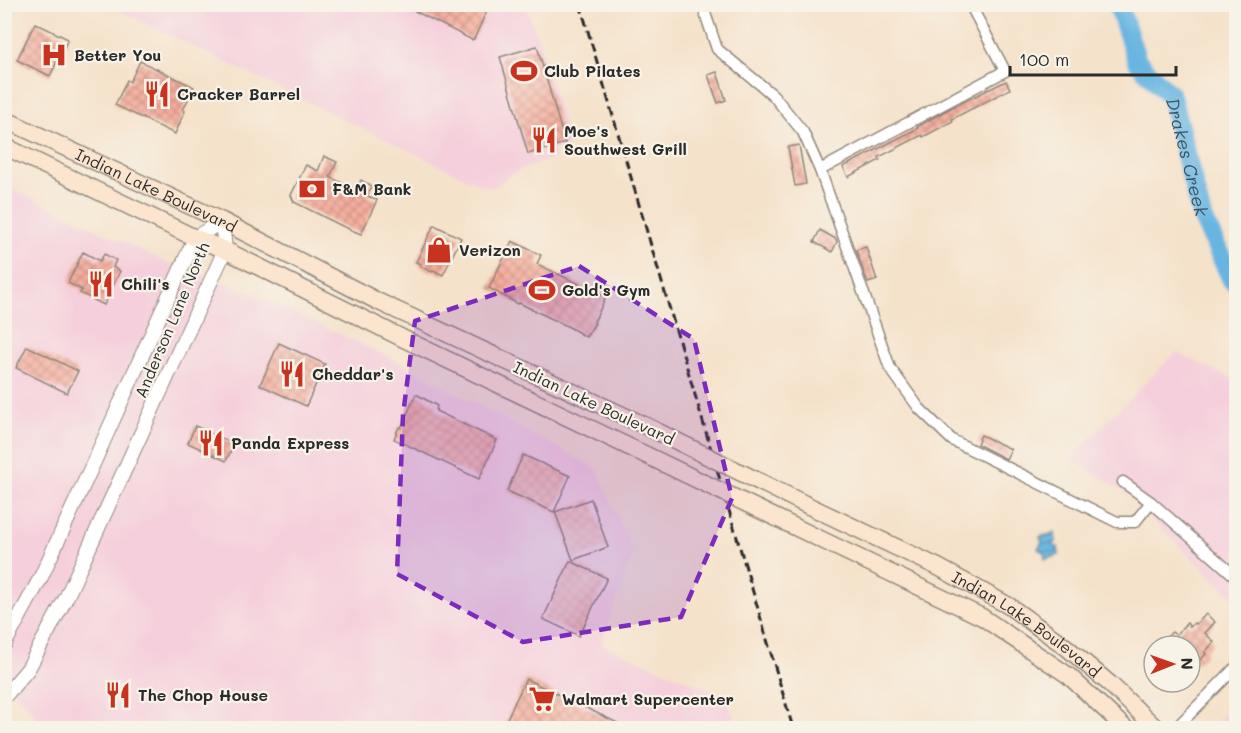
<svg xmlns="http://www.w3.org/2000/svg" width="1241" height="733" font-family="Mali,sans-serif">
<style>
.built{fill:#f5cfdb}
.water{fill:url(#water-rules);stroke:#497086;stroke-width:1.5}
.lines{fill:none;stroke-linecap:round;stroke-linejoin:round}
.river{stroke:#67b5e1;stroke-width:20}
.building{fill:url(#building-cross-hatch)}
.minor-casing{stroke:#90867a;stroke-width:13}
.tertiary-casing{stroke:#90867a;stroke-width:16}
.secondary-casing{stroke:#90867a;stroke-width:19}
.minor{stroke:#fff;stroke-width:10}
.tertiary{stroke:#fff;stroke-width:14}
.secondary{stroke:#fce5cf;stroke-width:16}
.rail{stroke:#2b2b2b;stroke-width:3;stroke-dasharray:9 4.5;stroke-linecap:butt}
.secondary-bridge-casing{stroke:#90867a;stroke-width:19;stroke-linecap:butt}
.secondary-bridge{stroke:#fce5cf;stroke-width:16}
.marked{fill:#7b2cbf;fill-opacity:0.2;stroke:#7b2cbf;stroke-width:4.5;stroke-dasharray:12 8;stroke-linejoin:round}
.labels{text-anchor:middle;stroke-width:4.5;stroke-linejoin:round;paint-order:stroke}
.poi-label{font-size:16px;font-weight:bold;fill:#2b2b2b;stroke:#f7f3e8;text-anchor:start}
.street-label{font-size:16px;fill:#2b2b2b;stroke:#f7f3e8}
.water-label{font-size:18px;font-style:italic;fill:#3d5462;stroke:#f7f3e8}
</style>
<defs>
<pattern id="water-rules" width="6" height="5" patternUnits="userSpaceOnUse" patternTransform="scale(1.5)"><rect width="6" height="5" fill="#67b5e1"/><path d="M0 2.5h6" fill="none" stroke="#5593b7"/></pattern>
<pattern id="building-cross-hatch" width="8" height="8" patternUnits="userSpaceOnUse" patternTransform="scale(1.5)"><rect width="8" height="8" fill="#f6af9e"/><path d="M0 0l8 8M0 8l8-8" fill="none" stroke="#c78f81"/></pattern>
</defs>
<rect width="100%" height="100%" fill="#f7f3e8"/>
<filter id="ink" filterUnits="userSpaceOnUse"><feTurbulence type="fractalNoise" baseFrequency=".0167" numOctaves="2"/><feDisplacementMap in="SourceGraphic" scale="12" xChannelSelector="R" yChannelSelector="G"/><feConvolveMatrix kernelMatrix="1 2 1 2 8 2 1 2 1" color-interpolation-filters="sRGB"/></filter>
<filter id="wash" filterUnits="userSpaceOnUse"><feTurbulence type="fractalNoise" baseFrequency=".008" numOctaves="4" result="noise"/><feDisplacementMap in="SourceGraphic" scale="24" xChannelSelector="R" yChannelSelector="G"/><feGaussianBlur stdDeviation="1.35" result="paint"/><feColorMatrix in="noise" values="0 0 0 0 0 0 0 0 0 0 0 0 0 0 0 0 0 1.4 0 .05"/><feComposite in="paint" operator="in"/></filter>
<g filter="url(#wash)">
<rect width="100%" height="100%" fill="#f5e2ca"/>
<g class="built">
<polygon points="107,5 525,5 539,41 569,145 553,150 555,158 518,170 493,188 474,182"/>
<polygon points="13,189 167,263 242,289 389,357 597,469 633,553 601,644 727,697 736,728 44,727 23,701 5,684 4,208"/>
<polygon points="1176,352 1230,378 1236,379 1236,600 1150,518 1133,497 1070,459"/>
<polygon points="1236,701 1236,728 1216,728 1216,723"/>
</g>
<polygon class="water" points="1055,533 1056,542 1053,543 1054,547 1058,547 1059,555 1045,559 1044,552 1038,549 1042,542 1040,537"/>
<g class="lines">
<path class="river" id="s1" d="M1118,4L1137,61L1171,96L1201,214L1232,280L1236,282"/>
</g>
<g id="blocks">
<g class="building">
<polygon points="401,4 490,4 474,39 472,40"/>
<polygon points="35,23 68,39 50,76 17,60"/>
<polygon points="537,46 565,143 528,154 500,57"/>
<polygon points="140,61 194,87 183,110 185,111 175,134 115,105 127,80 130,82"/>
<polygon points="717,72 726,100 718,103 708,75"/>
<polygon points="1006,81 1010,89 952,119 953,121 923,137 922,135 879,157 880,160 848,177 843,167 918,128 917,127 947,110"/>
<polygon points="799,145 806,184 795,186 788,147"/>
<polygon points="324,156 337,162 330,177 356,190 361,180 372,186 367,196 377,200 361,234 342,226 294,202 291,195 306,165 318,171"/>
<polygon points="434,225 461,238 443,275 433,270 432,272 420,266 421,264 416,262"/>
<polygon points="820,230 836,239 837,242 832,252 814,242"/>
<polygon points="512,241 541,255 537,264 606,297 594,322 595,323 586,337 571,328 519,303 518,304 489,288"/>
<polygon points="866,247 877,280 868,283 856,250"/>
<polygon points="83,252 100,261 104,254 116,260 113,267 120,271 104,305 80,293 82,290 68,283"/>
<polygon points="279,343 325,364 306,406 260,385"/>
<polygon points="27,346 78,371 67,393 16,368"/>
<polygon points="416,394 437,406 436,411 497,440 479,479 394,439 399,427 401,428"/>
<polygon points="195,426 234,444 226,461 188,443"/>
<polygon points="981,435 1011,449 1006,459 977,444"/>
<polygon points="523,455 570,476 554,512 507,491"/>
<polygon points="591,499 608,547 573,560 555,512"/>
<polygon points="570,561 607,578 579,636 543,619"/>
<polygon points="1206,614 1215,622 1205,633 1214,642 1205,652 1206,654 1197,663 1196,661 1190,667 1190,646 1158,646 1172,632 1176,635 1187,623 1190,627 1194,623 1196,624"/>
<polygon points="526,679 630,729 502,729"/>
</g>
</g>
</g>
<g filter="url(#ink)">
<use href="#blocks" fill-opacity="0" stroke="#90867a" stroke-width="1.5"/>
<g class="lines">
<g class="minor-casing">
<g id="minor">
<polyline points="702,4 717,49 773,95 803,132 820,170 890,368 919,408 952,440 1117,522 1135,522 1151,502"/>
<polyline points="820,170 1005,71 970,4"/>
<polyline points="1123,482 1151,502 1236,577"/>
<polyline points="1176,728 1236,667"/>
</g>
</g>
<g class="tertiary-casing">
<polyline id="tertiary" points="4,645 41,577 93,464 195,238 222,221 225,250 67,596 28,669 4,697"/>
</g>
<g class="secondary-casing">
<g id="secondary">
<path id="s2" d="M4,119L222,221L379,302L646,426"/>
<polyline points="4,146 191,236 225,250 402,338 646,455"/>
<path id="s3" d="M809,506L938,567L1009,606L1066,647L1110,684L1156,728"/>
<polyline points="820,539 982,617 1069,676 1125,728"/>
</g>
</g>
<use href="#minor" class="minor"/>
<use href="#tertiary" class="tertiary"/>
<use href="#secondary" class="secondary"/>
<polyline class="rail" points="580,4 793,728"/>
<g class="secondary-bridge-casing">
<g id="secondary-bridge">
<polyline points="646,426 809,506"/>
<polyline points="646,455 820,539"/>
</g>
</g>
<use href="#secondary-bridge" class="secondary-bridge"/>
</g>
</g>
<path class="marked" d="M579,266L694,339L732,498L681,617L523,642L397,574L403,415L415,321Z"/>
<defs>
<g id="hospital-bare" transform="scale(2.07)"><path d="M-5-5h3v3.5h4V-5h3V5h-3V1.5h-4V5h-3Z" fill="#c8321e" stroke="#f7f3e8" stroke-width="2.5" paint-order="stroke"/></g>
<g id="stadium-bare" transform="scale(2.07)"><path d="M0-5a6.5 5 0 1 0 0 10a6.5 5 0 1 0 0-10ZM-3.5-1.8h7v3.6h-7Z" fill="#c8321e" stroke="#f7f3e8" stroke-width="2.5" paint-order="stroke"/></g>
<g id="restaurant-bare" transform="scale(2.07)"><path d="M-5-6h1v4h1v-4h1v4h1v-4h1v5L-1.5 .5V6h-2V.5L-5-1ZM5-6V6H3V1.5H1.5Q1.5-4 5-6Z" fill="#c8321e" stroke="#f7f3e8" stroke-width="2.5" paint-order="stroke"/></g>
<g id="bank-bare" transform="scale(2.07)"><path d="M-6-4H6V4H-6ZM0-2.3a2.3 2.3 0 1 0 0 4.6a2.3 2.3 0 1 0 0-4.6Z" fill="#c8321e" stroke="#f7f3e8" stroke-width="2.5" paint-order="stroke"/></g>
<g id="shop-bare" transform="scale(2.07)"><path d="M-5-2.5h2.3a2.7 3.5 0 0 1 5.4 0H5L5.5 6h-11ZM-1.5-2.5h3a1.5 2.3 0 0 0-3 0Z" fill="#c8321e" stroke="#f7f3e8" stroke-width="2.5" paint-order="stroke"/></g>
<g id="supermarket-bare" transform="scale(2.07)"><path d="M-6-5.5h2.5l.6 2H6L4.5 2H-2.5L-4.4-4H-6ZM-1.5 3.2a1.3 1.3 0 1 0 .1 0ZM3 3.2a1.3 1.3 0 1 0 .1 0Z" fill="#c8321e" stroke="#f7f3e8" stroke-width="2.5" paint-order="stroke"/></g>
</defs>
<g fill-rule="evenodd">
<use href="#hospital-bare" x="54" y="55"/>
<use href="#stadium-bare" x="524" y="71"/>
<use href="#restaurant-bare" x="157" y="94"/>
<use href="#restaurant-bare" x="544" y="140"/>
<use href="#bank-bare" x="312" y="189"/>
<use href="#shop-bare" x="439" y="250"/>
<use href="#restaurant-bare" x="101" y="284"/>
<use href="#stadium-bare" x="542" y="290"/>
<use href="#restaurant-bare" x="292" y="374"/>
<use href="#restaurant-bare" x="211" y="443"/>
<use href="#restaurant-bare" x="118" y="695"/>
<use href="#supermarket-bare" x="542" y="699"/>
</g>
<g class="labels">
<g class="poi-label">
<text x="74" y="61">Better You</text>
<text x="544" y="77">Club Pilates</text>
<text x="177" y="100">Cracker Barrel</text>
<text x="564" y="137">Moe's<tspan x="564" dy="18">Southwest Grill</tspan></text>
<text x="332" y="195">F&amp;M Bank</text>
<text x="459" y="256">Verizon</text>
<text x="121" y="290">Chili's</text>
<text x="562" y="296">Gold's Gym</text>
<text x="312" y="380">Cheddar's</text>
<text x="231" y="449">Panda Express</text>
<text x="138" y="701">The Chop House</text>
<text x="562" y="705">Walmart Supercenter</text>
</g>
<g class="street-label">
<text dy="6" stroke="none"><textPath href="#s2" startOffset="168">Indian Lake Boulevard</textPath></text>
<text transform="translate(172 320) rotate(-67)" y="6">Anderson Lane North</text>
<text transform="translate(594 403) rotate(25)" y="6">Indian Lake Boulevard</text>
<text dy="6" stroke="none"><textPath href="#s3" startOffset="248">Indian Lake Boulevard</textPath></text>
</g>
<g class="water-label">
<text dy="6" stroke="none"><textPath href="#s1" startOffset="172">Drakes Creek</textPath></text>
</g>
</g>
<rect width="1241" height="733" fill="none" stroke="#f7f3e8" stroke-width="24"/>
<g transform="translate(1172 664) rotate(89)"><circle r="28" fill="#f7f3e8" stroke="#a5a39c" stroke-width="1.5"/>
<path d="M0-4.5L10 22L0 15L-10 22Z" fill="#c8321e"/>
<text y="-9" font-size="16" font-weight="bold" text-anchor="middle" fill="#2b2b2b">N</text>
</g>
<path d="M1010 66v9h166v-9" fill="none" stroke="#2b2b2b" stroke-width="3"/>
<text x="1019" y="66" font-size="18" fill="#2b2b2b" stroke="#f7f3e8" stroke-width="4.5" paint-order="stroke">100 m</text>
</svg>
